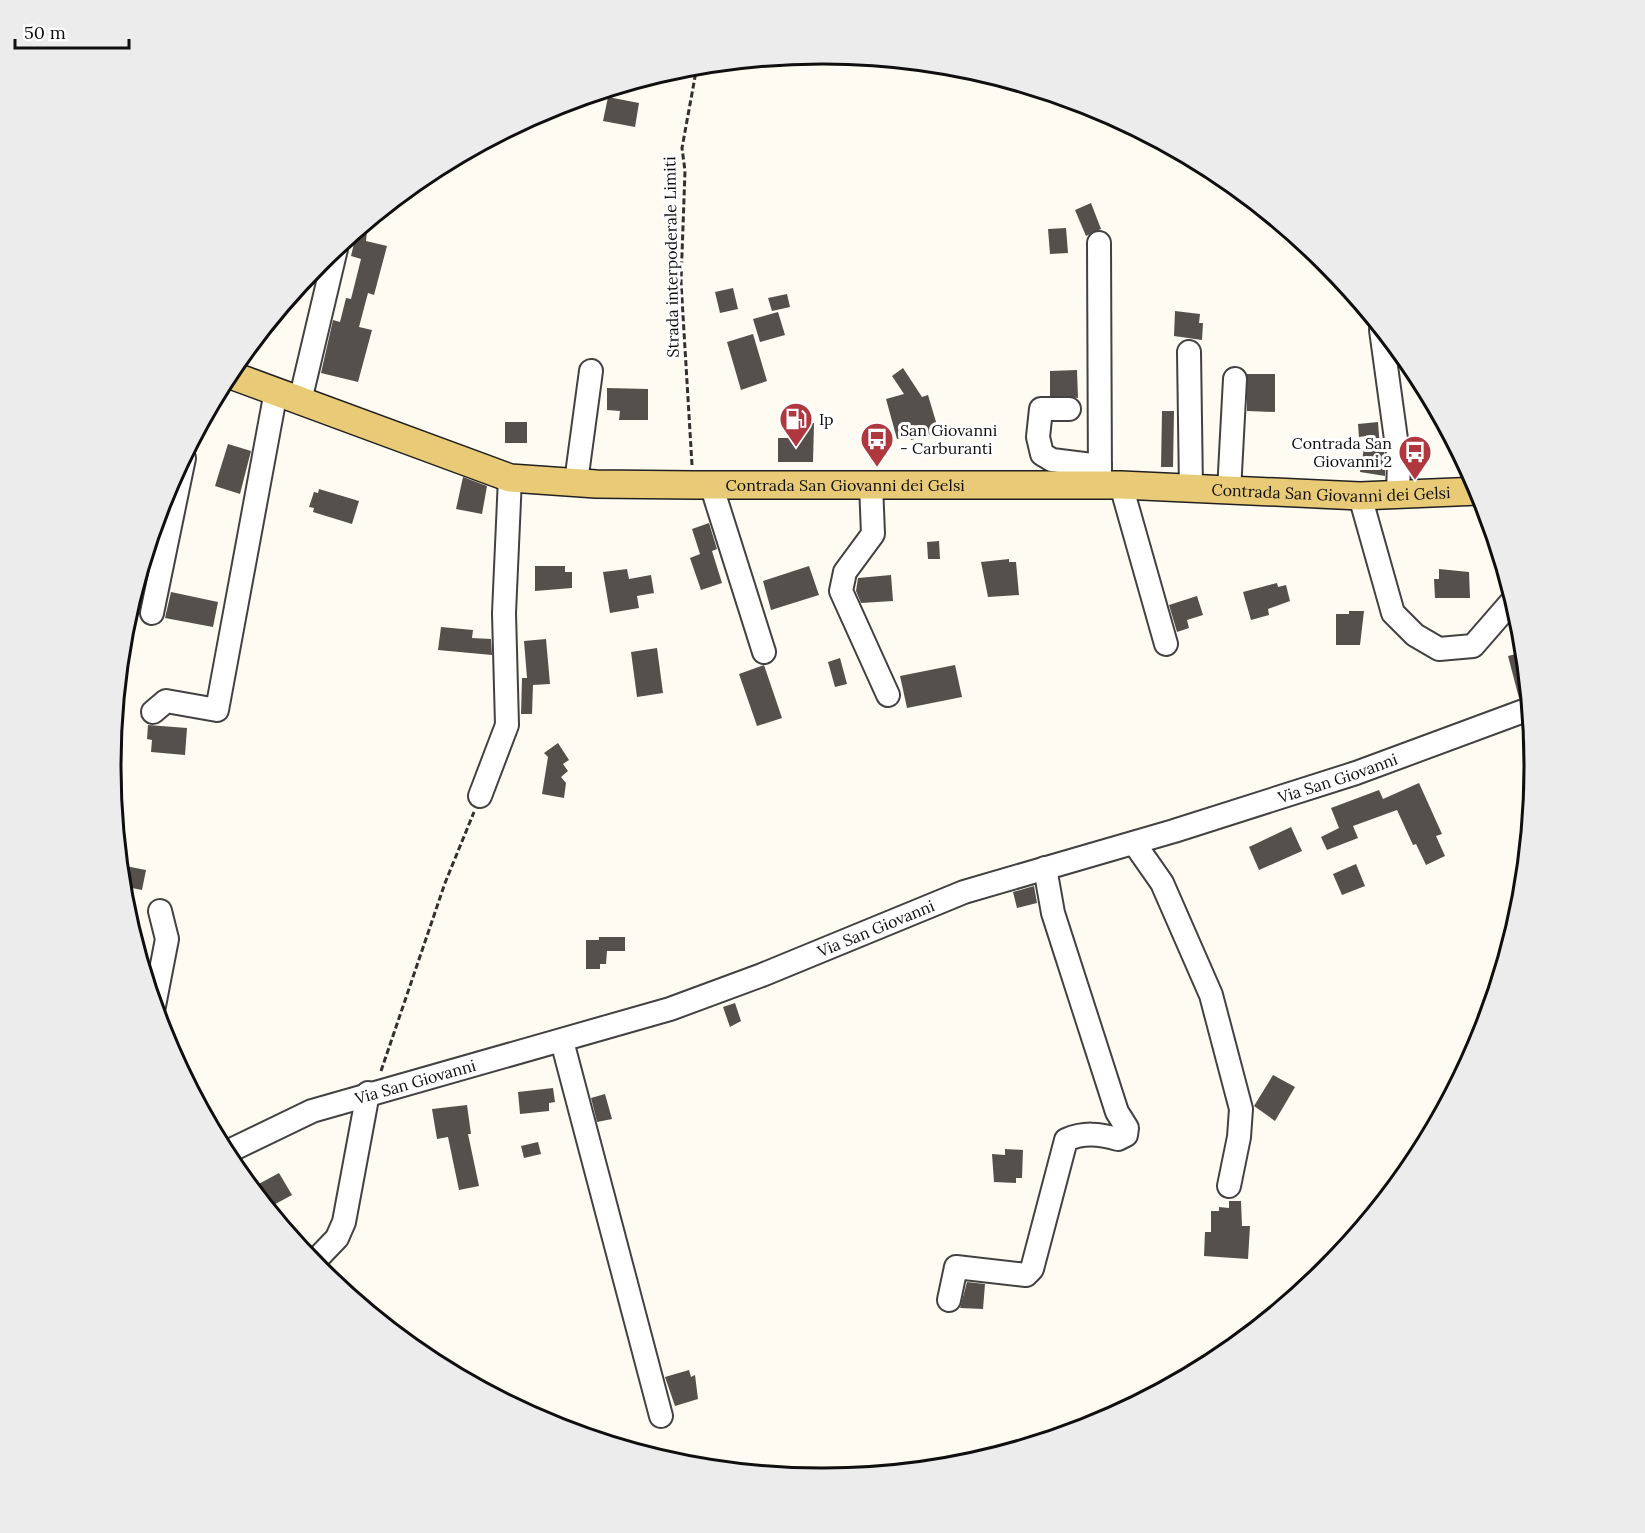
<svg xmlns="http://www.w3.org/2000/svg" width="1645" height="1533" font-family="Lora,serif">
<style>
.building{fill:#56504c}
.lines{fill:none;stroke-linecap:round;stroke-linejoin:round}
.minor-casing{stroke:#424242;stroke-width:26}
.major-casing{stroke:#202020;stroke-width:30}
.path{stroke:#313131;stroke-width:3;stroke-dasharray:6 3;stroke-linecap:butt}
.minor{stroke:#fff;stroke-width:22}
.major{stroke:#e9cb77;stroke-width:27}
.labels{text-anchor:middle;stroke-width:6;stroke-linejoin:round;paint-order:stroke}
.street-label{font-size:16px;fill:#0f0f0f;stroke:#fff}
.poi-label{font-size:16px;fill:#0f0f0f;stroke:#fff;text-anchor:start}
.rim{fill:none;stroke:#0f0f0f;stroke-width:3}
</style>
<rect width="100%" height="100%" fill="#fdfbf2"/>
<g class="building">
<polygon points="608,97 639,103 635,127 603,121"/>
<polygon points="1091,203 1101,229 1086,236 1075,210"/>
<polygon points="368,222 366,241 387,246 374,295 368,293 359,327 372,330 358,382 321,373 333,320 340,322 346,298 351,299 361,259 351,256 357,231"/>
<polygon points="1066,228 1068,253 1050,254 1048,229"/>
<polygon points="733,288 738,309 720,313 715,292"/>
<polygon points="787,294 790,307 772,311 768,298"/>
<polygon points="1175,311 1200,314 1199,323 1203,323 1202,340 1174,336"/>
<polygon points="778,312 785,335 760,342 753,319"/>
<polygon points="753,334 767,381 741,390 727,342"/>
<polygon points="903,368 922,397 928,395 939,432 911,440 910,435 897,439 886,399 904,394 892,376"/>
<polygon points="1077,370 1078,398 1050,396 1050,371"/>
<polygon points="1247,374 1275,374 1275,412 1247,411"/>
<polygon points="607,388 648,389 648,420 619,420 620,411 607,410"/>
<polygon points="1162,411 1174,411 1173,467 1161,467"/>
<rect x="505" y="422" width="22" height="21"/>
<polygon points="1378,422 1380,448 1384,449 1385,462 1385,476 1360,472 1366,436 1359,437 1358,424"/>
<polygon points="791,423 814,423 813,462 778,462 778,438 791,438"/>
<polygon points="228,444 251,451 240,494 215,486"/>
<polygon points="463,477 487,486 482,514 456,509"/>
<polygon points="319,489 359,501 352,524 313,512 314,508 309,507 314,492 318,493"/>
<polygon points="709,523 717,549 712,551 722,583 701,590 690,558 700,554 692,529"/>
<polygon points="939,541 940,559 928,559 927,542"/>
<polygon points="1009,559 1009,562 1016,562 1019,595 988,597 981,562"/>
<polygon points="535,566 565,566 565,572 572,572 572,588 535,591"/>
<polygon points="809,566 819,595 771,610 763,581"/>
<polygon points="627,569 629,579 651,575 654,593 637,596 639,608 610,613 603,572"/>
<polygon points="1439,569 1469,572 1470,598 1435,598 1434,579 1439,579"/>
<polygon points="891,575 893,601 861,603 856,591 858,578"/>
<polygon points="1277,583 1278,587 1286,585 1290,601 1268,609 1269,615 1251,620 1243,592"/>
<polygon points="171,592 218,602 213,627 165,618"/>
<polygon points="1197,596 1203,615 1187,620 1189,628 1177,632 1169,605"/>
<polygon points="1349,611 1364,611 1360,645 1336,645 1336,614 1349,614"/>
<polygon points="441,627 473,630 472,638 491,639 492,655 438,650"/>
<polygon points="546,639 550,684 533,685 532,714 521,714 522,678 527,678 524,641"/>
<polygon points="657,648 663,693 637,697 631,652"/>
<polygon points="1524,652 1528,696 1519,698 1508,656"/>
<polygon points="840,658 847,684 835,687 828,662"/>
<polygon points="764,665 782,718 757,726 739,674"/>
<polygon points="955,665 962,697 907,708 900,676"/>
<polygon points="148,725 187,728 185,755 151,752 152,740 147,739"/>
<polygon points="558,743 569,760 563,764 568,771 561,777 566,783 564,798 542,794 548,757 544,753"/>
<polygon points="1419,783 1442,834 1436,836 1445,856 1426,865 1416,844 1413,845 1397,810 1353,826 1358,838 1327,850 1321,837 1339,828 1331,808 1379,790 1383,799"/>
<polygon points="1291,827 1302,851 1259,870 1249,847"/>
<polygon points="1356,864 1365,886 1342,895 1333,874"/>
<polygon points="120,865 146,870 142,890 132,888 127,912 124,905"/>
<polygon points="1034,886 1037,903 1017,908 1013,892"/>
<polygon points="599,937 625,937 625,951 607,951 606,964 600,964 600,969 586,969 586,940 599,940"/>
<polygon points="735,1003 741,1021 730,1027 723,1007"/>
<polygon points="1273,1075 1295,1087 1275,1121 1254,1106"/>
<polygon points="553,1088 555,1102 549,1103 549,1111 520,1114 518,1092"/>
<polygon points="605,1094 612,1119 597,1122 591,1098"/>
<polygon points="467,1105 471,1134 468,1134 479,1186 459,1190 448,1137 437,1139 432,1109"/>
<polygon points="538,1142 541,1154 524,1158 521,1146"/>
<polygon points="1005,1149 1023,1150 1022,1178 1016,1178 1016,1183 994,1182 992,1154 1005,1155"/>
<polygon points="279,1173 292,1195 268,1208 251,1188"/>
<polygon points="1229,1201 1241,1201 1242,1226 1250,1226 1248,1259 1204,1256 1205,1232 1211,1232 1211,1211 1219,1211 1219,1207 1229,1208"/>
<polygon points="967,1282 985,1284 983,1309 960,1308"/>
<polygon points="689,1370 691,1377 695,1375 698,1399 675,1406 665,1377"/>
</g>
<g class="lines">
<g class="minor-casing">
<g id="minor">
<polyline points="1099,243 1100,485"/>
<polyline points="1381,330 1399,461 1398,495"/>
<polyline points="1189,352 1191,489"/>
<polyline points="300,401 336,249"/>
<polyline points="1069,409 1041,409 1038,437 1042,454 1052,460 1100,466"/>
<polyline points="576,482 591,371"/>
<polyline points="871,484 873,534 845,572 841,591 888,695"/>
<polyline points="716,485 715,497 764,652"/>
<polyline points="1121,485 1166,644"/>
<polyline points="1229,491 1235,379"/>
<polyline points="1360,496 1393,613 1415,635 1439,649 1473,646 1513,600"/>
<polyline points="152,613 184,458"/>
<polyline points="153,712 166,701 217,710 276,391"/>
<polyline points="480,796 507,725 504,613 510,478"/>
<polyline points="1134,843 1162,883 1211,995 1241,1109 1239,1137 1229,1186"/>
<polyline points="154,1006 167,939 160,911"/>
<polyline points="562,1041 661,1416"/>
<path id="s1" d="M225,1153L312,1111L670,1009L762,975L964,892L1174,831L1356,773L1529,709"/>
<polyline points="313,1263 337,1238 344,1222 368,1093"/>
<path d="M949,1300L956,1267L1026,1275L1032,1269L1066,1140C1084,1132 1099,1134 1118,1139L1126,1135L1127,1128L1117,1112L1053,913L1045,868"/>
</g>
</g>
<g class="major-casing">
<g id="major">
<path id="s2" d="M228,374L510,478L596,484L694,485H1121L1360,496L1479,491"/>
</g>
</g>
<g class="path">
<polyline points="692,465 681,282 685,171 682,148 697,66"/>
<polyline points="381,1071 445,883 474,812"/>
</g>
<use href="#minor" class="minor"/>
<use href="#major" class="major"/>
</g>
<defs>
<g id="fuel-pin" transform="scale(1.725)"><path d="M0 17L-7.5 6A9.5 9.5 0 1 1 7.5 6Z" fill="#af373e" stroke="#fff"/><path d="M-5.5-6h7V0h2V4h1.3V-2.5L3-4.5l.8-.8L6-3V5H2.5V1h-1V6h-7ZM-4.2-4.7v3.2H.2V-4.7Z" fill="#fff"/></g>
<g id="bus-pin" transform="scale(1.725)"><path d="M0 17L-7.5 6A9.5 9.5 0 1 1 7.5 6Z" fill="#af373e" stroke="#fff"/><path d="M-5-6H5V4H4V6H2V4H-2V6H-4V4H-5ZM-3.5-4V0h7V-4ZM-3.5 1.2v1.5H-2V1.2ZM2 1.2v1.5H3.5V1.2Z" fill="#fff"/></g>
</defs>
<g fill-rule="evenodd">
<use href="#fuel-pin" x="796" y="419"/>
<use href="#bus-pin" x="877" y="439"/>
<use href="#bus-pin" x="1415" y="452"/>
</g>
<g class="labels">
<g class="street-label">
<text transform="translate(671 257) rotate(-91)" y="6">Strada interpoderale Limiti</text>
<text dy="6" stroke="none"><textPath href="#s2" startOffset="636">Contrada San Giovanni dei Gelsi</textPath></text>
<text dy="6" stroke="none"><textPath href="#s2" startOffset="1122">Contrada San Giovanni dei Gelsi</textPath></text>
<text dy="6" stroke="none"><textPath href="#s1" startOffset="1176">Via San Giovanni</textPath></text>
<text dy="6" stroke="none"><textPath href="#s1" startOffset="690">Via San Giovanni</textPath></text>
<text dy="6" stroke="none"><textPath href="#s1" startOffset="204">Via San Giovanni</textPath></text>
</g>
<g class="poi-label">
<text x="819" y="425">Ip</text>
<text x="900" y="436">San Giovanni<tspan x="900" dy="18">- Carburanti</tspan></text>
<text x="1392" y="449" text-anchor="end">Contrada San<tspan x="1392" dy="18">Giovanni 2</tspan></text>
</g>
</g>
<path d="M0 0H1645V1533H0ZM822 64H823A701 701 0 0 1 1524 765V767A701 701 0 0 1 823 1468H822A701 701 0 0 1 121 767V765A701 701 0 0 1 822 64Z" fill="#ececec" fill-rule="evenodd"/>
<path class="rim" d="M822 64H823A701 701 0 0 1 1524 765V767A701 701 0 0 1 823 1468H822A701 701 0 0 1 121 767V765A701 701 0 0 1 822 64Z"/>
<path d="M15 39v9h114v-9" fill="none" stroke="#0f0f0f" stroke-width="3"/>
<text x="24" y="39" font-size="18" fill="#0f0f0f" stroke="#ffffff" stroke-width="4.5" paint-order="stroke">50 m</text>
</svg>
